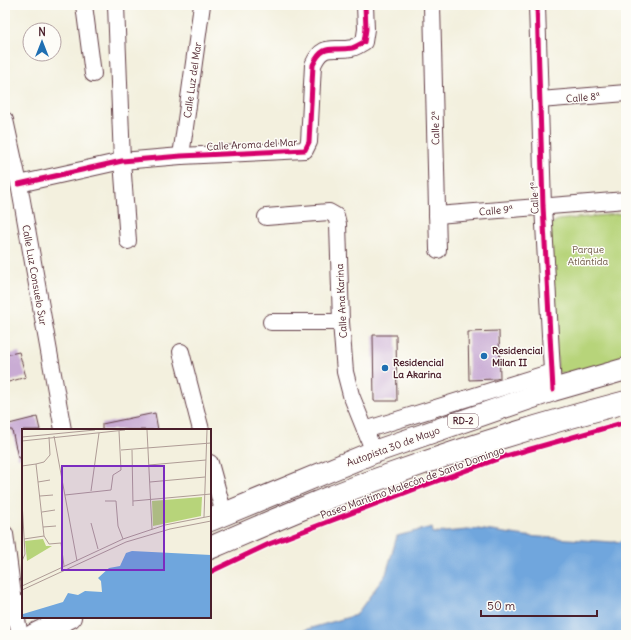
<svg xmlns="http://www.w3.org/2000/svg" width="631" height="640" font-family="Delius,sans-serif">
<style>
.green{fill:#b7d47a;stroke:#807a52}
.water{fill:#6fa6dd;stroke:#5c6284}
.building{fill:#c9acd4}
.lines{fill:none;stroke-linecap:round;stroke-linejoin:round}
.minor-casing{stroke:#633e46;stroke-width:18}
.highway-casing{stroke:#633e46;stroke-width:24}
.minor{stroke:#fff;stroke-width:16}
.highway{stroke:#fff;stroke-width:22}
.cycleway-casing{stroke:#fdfcf7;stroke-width:8}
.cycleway{stroke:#d6006c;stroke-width:5}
.poi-dot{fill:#1f6fb2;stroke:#fdfcf7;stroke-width:1.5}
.labels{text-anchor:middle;stroke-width:3;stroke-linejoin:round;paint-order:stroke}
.shield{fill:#fdfcf7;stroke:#806168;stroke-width:1}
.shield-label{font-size:9px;font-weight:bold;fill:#4a1f2b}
.street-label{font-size:10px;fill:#4a1f2b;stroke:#fdfcf7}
.park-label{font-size:10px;fill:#6b5543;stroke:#fdfcf7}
.poi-label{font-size:10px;font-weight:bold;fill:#4a1f2b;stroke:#fdfcf7;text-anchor:start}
.inset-road{fill:none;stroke:#af9c96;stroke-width:1}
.view{fill:#7b2cbf;fill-opacity:0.15;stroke:#7b2cbf;stroke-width:2}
.inset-edge{fill:none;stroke:#4a1f2b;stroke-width:2}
</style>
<rect width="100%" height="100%" fill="#fdfcf7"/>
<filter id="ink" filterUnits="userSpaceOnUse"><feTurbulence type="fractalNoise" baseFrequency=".025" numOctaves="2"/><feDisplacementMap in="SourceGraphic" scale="8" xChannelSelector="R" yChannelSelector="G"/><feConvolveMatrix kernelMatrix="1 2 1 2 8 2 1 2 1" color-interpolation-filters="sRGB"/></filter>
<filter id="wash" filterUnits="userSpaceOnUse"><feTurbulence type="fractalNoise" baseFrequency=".012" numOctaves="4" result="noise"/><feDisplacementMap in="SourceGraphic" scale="16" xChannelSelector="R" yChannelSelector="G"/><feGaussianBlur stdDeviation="0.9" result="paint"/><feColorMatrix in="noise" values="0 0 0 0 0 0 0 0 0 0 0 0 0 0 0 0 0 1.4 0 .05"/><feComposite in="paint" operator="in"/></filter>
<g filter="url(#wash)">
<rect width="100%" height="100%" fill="#f3f0de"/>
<polygon class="green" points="626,213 626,359 569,374 558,372 548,226 558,220"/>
<polygon class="water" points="432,527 433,533 478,529 526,536 612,542 626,541 626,635 293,635 294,633 356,615 386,574 397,536"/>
<g id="blocks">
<g class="building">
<polygon points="499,331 500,378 496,379 469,380 468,332"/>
<polygon points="373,335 396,335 397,401 374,401"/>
<polygon points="19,352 26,377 5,383 5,355"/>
<polygon points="155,413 158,430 102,430 102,424"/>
<polygon points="37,417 40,430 23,430 23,457 18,458 12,430 5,430 5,425"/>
</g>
</g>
</g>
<g filter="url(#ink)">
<use href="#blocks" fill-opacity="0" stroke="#633e46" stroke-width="1"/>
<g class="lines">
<g class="minor-casing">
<g id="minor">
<polyline points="84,5 93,74"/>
<polyline points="116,5 122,161 128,241"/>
<polyline points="432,5 438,250"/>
<polyline points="537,5 543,206 553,390"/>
<polyline points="540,100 626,93"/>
<polyline points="5,120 19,184 63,430"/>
<polyline points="181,156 202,5"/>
<path d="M19,184L122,161L181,156L305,150L309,142L313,65C323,42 333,52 352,48C356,47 360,44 364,42L366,29L365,5"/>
<polyline points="437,215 626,200"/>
<polyline points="266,217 329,212 336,216 338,224 341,322 345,372 351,395 374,452"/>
<polyline points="271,322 341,322"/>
<polyline points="181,352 201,430"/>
<polyline points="365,430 552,372"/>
<polyline points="210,463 224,514"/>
<polyline points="5,534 15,610 20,635"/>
</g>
</g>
<g class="highway-casing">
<g id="highway">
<polyline points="210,520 374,452 553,390 626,369"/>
<path d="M210,548C272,521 334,494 398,472C473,445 549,422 626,402"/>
<polyline points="5,615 23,606"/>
<polyline points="34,635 70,617"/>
</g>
</g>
<use href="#minor" class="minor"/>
<use href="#highway" class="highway"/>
<g class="cycleway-casing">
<g id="cycleway">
<polyline points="537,5 543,206 553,390"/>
<path d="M19,184L122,161L181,156L305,150L309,142L313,65C323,42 333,52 352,48C356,47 360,44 364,42L366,29L365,5"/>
<polyline points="210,572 269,544 423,486 506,456 626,422"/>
</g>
</g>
<use href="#cycleway" class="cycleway"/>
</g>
</g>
<g class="poi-dot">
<circle cx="484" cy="356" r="4"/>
<circle cx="385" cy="368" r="4"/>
</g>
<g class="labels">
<rect class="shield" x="448" y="414" width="30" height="14" rx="3"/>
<g class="shield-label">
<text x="463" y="424">RD-2</text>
</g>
<g class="street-label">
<text transform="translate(192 80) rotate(-82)" y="4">Calle Luz del Mar</text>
<text transform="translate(583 97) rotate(-5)" y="4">Calle 8ª</text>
<text transform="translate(435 128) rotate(-91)" y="4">Calle 2ª</text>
<text transform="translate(252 144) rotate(-3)" y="4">Calle Aroma del Mar</text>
<text transform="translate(534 198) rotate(-92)" y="4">Calle 1ª</text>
<text transform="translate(496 210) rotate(-5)" y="4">Calle 9ª</text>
<text transform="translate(35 275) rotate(80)" y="4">Calle Luz Consuelo Sur</text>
<text transform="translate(341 301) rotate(-93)" y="4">Calle Ana Karina</text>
<text transform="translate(393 446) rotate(-20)" y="4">Autopista 30 de Mayo</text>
<text transform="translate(412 482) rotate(-20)" y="4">Paseo Marítimo Malecón de Santo Domingo</text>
</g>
<g class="park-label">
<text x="588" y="253">Parque<tspan x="588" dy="12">Atlántida</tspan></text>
</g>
<g class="poi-label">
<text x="492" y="354">Residencial<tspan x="492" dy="12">Milan II</tspan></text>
<text x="393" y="366">Residencial<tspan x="393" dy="12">La Akarina</tspan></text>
</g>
</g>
<g transform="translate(22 429)">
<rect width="189" height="189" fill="#f3f0de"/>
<path d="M180,68L179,87L131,97L130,72ZM21,110L24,117H30L5,132L3,112Z" fill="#b7d47a"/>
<path d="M110,122L189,126V188H0L1,185L41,173L46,164L56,166L63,162L80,163L79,152L76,149L87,139L98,137L104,124Z" fill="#6fa6dd"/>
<path class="inset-road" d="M125,1L130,100M32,7L55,132M0,8L73,1M27,8L28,26L22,33L14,35L22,107L27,115L39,114L42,137M0,12L103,1M99,21L189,14M110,21L111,77M127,36L184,31M0,37L14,35M16,53L28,51M128,53L183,48M69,62L77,4M43,66L89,61L91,46L99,41L97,2M18,67L31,66M0,72L3,125L0,132M83,72H94L96,97L101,110M111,72L189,65M20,83L33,81M182,88L185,1M69,94L76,120M21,98L34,97M2,110L22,107M0,157L101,110L143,96L189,87M0,161L104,113L148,100L189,92"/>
<path class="view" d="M40,37H142V141H40Z"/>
<rect width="189" height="189" class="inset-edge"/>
</g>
<rect width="631" height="640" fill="none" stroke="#fdfcf7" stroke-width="20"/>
<g transform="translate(42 42)"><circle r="19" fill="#fdfcf7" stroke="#b5a4a5"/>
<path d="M0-3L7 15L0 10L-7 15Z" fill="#1f6fb2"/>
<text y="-6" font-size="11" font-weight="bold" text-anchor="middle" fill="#4a1f2b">N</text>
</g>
<path d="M481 610v6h116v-6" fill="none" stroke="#4a1f2b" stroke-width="2"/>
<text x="487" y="610" font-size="12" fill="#4a1f2b" stroke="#fdfcf7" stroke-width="3" paint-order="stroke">50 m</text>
</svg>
